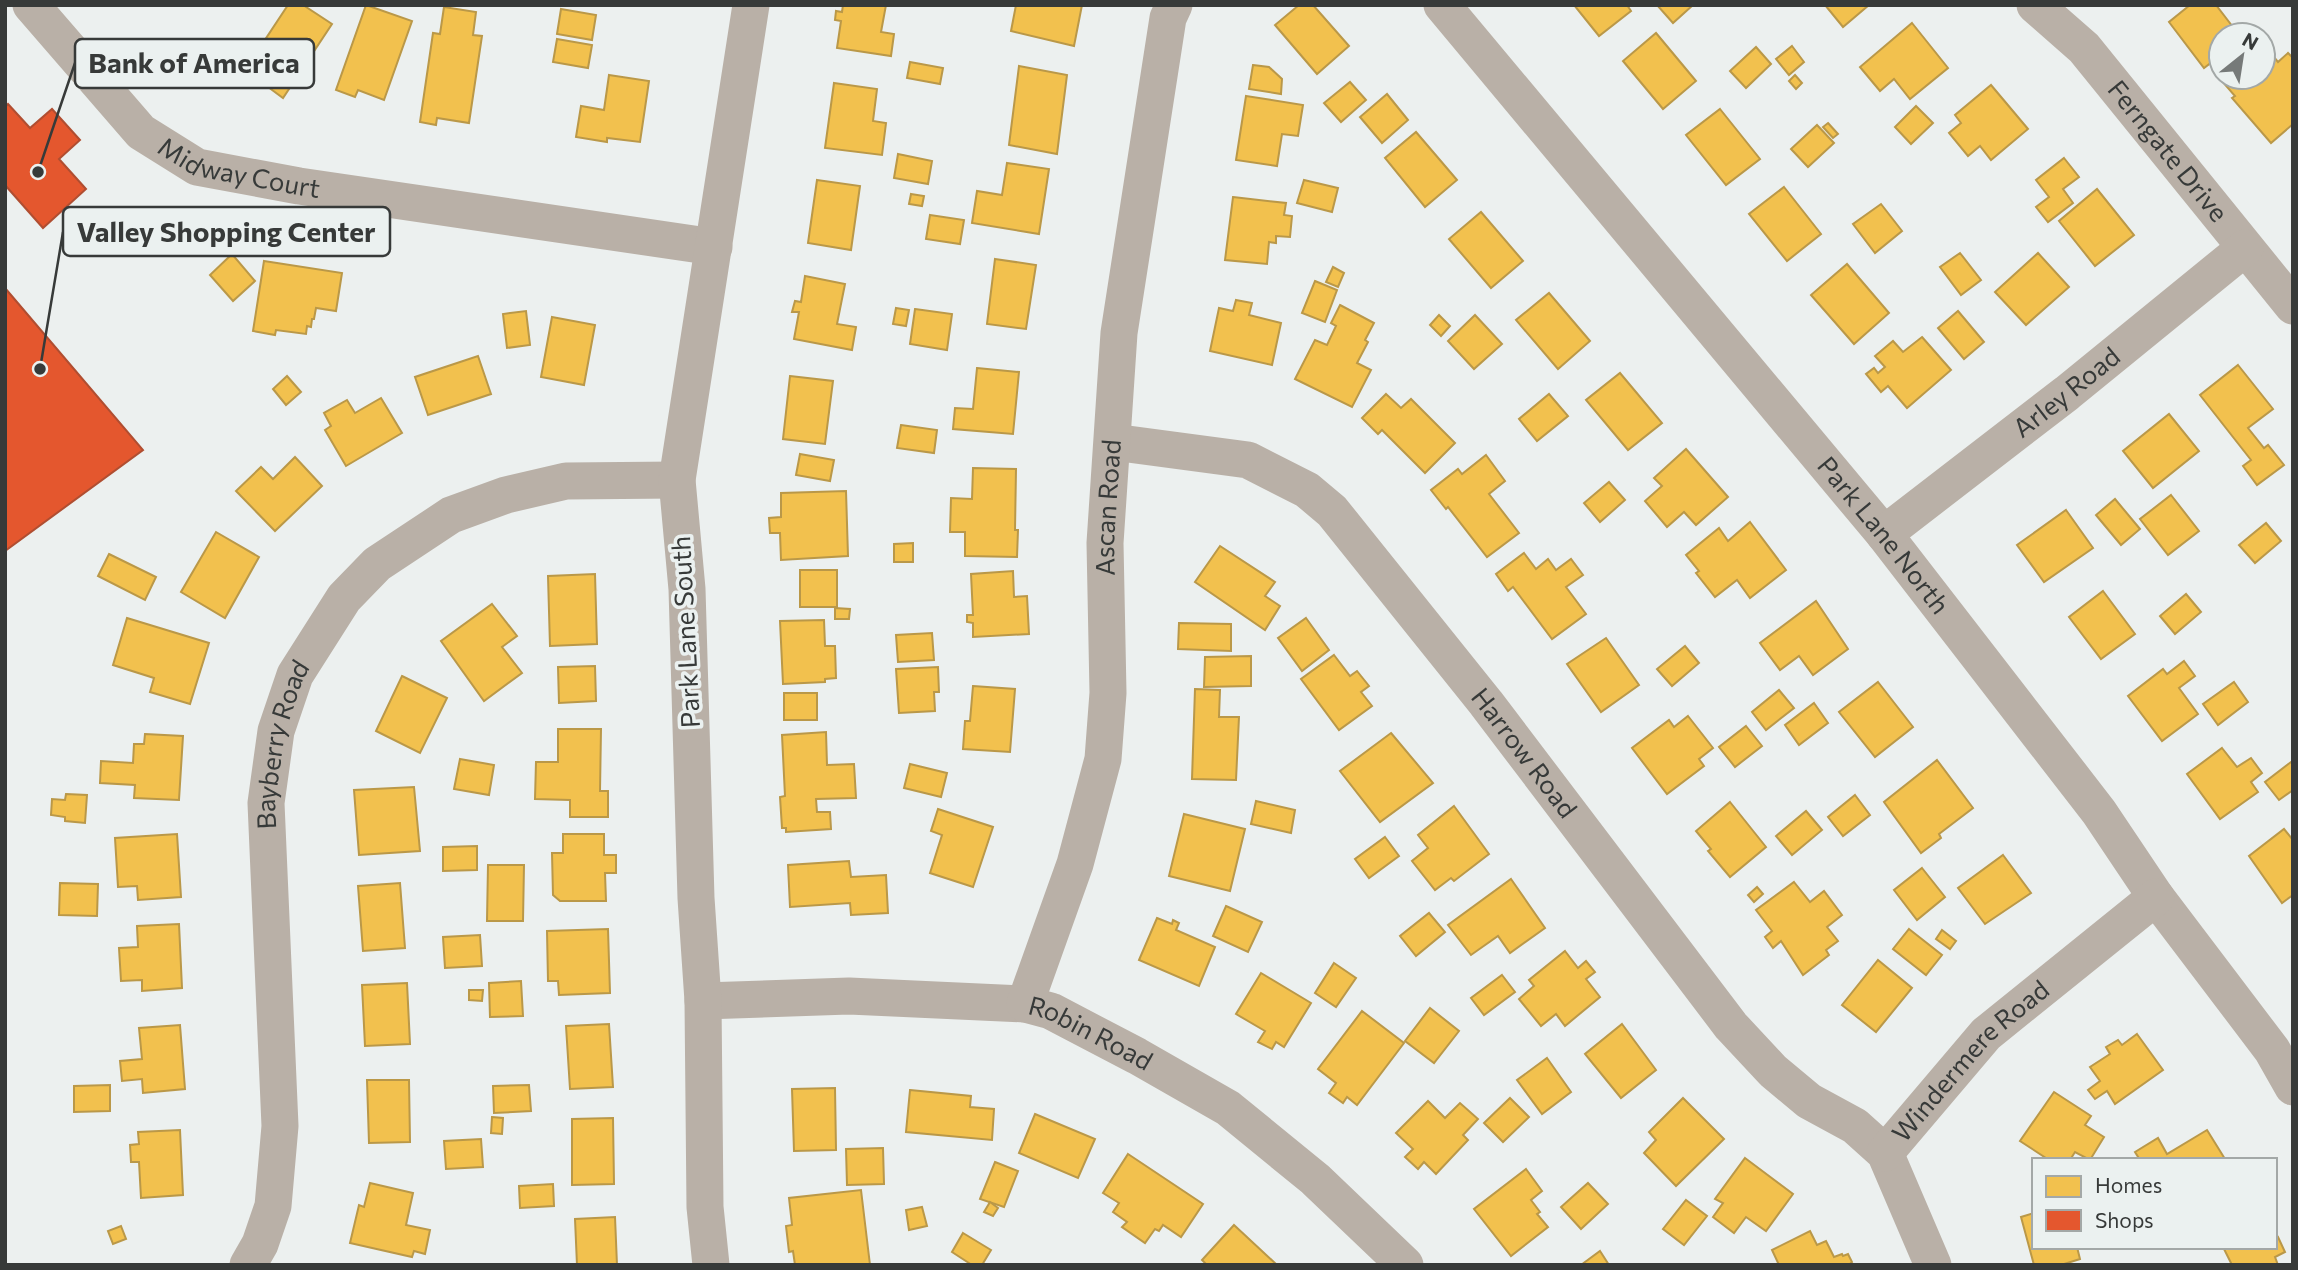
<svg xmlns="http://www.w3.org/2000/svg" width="2298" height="1270" font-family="Commissioner,sans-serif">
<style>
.homes{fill:#f2c14e;stroke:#ba9848;stroke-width:2}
.shops{fill:#e4572e;stroke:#b04e31;stroke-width:2}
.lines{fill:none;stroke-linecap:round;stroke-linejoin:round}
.street{stroke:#b9b0a7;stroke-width:37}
.labels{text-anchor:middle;stroke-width:7;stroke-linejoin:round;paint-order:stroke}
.street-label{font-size:26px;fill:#373a39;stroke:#ebf1f0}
.leader{fill:none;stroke:#373a39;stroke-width:2.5}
.callout-dot{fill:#373a39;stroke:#ebf1f0;stroke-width:2.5}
.callout{fill:#ebf1f0;stroke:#373a39;stroke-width:2.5}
.callout-label{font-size:28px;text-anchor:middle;font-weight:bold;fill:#373a39}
</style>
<rect width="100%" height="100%" fill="#ecf0ef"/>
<g class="homes">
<polygon points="288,5 303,5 332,24 283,98 245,70"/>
<polygon points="366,5 412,21 384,100 358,90 355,97 336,90"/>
<polygon points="843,5 886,5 881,32 894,34 891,56 837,48 841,21 835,20 836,11 842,12"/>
<polygon points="1016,5 1082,5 1074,46 1011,31"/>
<polygon points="1299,5 1313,5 1349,46 1317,74 1275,25"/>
<polygon points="1574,5 1627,5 1631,11 1599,36"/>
<polygon points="1657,5 1693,5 1673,23"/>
<polygon points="1825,5 1869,5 1843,27"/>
<polygon points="2190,5 2216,5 2239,35 2221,35 2221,55 2204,68 2169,22"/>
<polygon points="444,7 476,12 473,35 482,36 469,123 437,118 436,125 420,122 433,33 440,34"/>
<polygon points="561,9 596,15 592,40 557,34"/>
<polygon points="1912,23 1948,68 1910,99 1894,79 1880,91 1860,67"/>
<polygon points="1656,33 1696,81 1663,109 1623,61"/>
<polygon points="557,39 592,45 588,68 553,62"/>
<polygon points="2263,44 2278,62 2288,53 2293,58 2293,124 2271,143 2232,98 2235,96 2221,80 2225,77 2263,77"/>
<polygon points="1792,46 1804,62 1789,75 1776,59"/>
<polygon points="1756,47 1771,64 1746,88 1730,71"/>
<polygon points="910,62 943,68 940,84 907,78"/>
<polygon points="1253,65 1269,67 1282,79 1281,94 1249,89"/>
<polygon points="1019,66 1067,75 1057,154 1009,145"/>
<polygon points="609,75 649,81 640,142 607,138 607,142 576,137 581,106 604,110"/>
<polygon points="1795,75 1802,83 1796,89 1789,81"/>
<polygon points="1350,82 1366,100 1341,122 1324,103"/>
<polygon points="834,83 877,89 873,121 886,123 882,155 825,148"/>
<polygon points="1991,85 2028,129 1991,160 1980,146 1968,156 1949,133 1961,123 1955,115"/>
<polygon points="1387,94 1408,120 1382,143 1360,117"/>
<polygon points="1246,96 1303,105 1298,136 1282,134 1277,166 1236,160"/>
<polygon points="1916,106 1933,123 1911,144 1895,127"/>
<polygon points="1720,109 1760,159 1726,185 1686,135"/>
<polygon points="1828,123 1838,134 1833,138 1823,127"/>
<polygon points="1817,125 1834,143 1808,167 1791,149"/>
<polygon points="1416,132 1457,180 1425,207 1385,158"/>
<polygon points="898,154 932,161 928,184 894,178"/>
<polygon points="2064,158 2079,177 2063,189 2073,203 2048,222 2036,207 2049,197 2036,180"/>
<polygon points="1007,163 1049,169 1039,234 972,223 977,191 1002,195"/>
<polygon points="817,180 860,186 851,250 808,243"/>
<polygon points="1304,180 1338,188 1332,212 1297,203"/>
<polygon points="1784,187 1821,234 1787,261 1749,214"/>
<polygon points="2097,189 2134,235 2095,266 2059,221"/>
<polygon points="911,194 924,196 922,206 909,204"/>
<polygon points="1233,197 1286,203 1284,215 1292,216 1290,237 1276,236 1276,243 1269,242 1267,264 1225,260"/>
<polygon points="1881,204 1902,231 1875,253 1853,224"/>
<polygon points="1481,212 1523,261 1491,288 1449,239"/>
<polygon points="930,215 964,220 960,244 926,239"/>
<polygon points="1960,253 1981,280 1961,295 1940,267"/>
<polygon points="2038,253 2069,287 2026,325 1995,292"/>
<polygon points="232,254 255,281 233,301 210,275"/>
<polygon points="995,259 1036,265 1026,329 987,324"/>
<polygon points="264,261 342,273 336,311 316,308 314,319 312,319 311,327 307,326 306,334 276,330 275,335 253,331"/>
<polygon points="1847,264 1889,313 1854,344 1811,295"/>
<polygon points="1333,267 1344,273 1338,287 1326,282"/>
<polygon points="805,276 845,284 837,324 856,327 852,350 794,339 799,312 792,312 795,301 801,302"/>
<polygon points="1315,281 1337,290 1325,322 1302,313"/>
<polygon points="1549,293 1590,341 1558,369 1516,320"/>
<polygon points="1236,300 1252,303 1249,315 1281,323 1272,365 1210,351 1219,308 1233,311"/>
<polygon points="1340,305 1374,323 1365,340 1368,342 1357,363 1371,370 1352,407 1295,379 1315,340 1327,345 1336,326 1331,323"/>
<polygon points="896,308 909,310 906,326 893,324"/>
<polygon points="915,309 952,314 947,350 910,344"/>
<polygon points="526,311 530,345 507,348 503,314"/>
<polygon points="1958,311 1984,342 1964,359 1938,328"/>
<polygon points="1439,315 1450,326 1441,336 1430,325"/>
<polygon points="1475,315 1502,344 1474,369 1448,341"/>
<polygon points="552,317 595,325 584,385 541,377"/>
<polygon points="1922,337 1951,370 1907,408 1888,386 1881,392 1866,374 1874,368 1878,373 1885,367 1875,356 1893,341 1903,352"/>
<polygon points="478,356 491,394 428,415 415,377"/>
<polygon points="2238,365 2273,409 2248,428 2264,448 2268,445 2284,465 2257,485 2243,466 2251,460 2200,395"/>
<polygon points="977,368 1019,372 1013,434 953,429 955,408 973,409"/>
<polygon points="1620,373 1662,423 1628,450 1586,400"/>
<polygon points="287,376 301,392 286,405 273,389"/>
<polygon points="790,376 833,381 825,444 783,439"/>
<polygon points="1386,394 1401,408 1411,399 1455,443 1425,473 1382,430 1378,434 1362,418"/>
<polygon points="1549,394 1568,416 1537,441 1519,419"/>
<polygon points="381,398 402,433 346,466 325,430 331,426 324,413 347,400 355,413"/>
<polygon points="2169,414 2199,451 2153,488 2123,451"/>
<polygon points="901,425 937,430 934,453 897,448"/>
<polygon points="1686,449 1728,497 1696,525 1684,512 1667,527 1645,501 1662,486 1654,478"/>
<polygon points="800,454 834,460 830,481 796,475"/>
<polygon points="1486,455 1505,481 1489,494 1519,533 1487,557 1448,507 1446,509 1431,490 1458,469 1462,474"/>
<polygon points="295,457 322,486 275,531 236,491 261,467 273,479"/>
<polygon points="973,468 1016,469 1015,530 1018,530 1017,557 965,556 965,532 950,532 951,498 972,499"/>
<polygon points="1609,482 1625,500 1600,522 1584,503"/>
<polygon points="846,491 848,556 781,560 780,533 770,533 769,518 781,517 781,493"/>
<polygon points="2171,495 2199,531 2168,555 2140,519"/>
<polygon points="2115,499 2140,529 2121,545 2096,515"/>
<polygon points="2066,510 2093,548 2044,582 2017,545"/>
<polygon points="1750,522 1786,570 1750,598 1737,580 1715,597 1696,573 1699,571 1686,555 1719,528 1728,541"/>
<polygon points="2266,523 2281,541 2255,563 2239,545"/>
<polygon points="216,532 259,557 225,618 181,592"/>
<polygon points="913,543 913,562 894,562 894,544"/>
<polygon points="1220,546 1275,582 1265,596 1280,606 1265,630 1195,582"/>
<polygon points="1524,553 1536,569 1548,559 1556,570 1571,559 1583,575 1566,587 1586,614 1552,639 1513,587 1508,591 1496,574"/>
<polygon points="109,554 156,577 145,600 98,576"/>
<rect x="800" y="570" width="37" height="37"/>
<polygon points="1013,571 1014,597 1027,596 1029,634 973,637 973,623 967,622 967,615 973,615 971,574"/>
<polygon points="595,574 597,644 550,646 548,576"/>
<polygon points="2103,591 2135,634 2101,659 2069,617"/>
<polygon points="2186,594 2201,612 2175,634 2160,616"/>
<polygon points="1816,601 1848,649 1813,675 1799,656 1780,670 1760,643"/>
<polygon points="492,604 517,636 502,647 522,673 484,701 441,641"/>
<polygon points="835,608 850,609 849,619 835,619"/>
<polygon points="127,618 209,643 190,704 150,692 154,678 113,665"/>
<polygon points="1306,618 1329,650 1302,671 1278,638"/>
<polygon points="824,620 825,646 835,646 836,678 825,679 825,682 783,684 780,621"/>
<polygon points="1179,623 1231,624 1231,651 1178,649"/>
<polygon points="932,633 934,660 898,662 896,635"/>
<polygon points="1606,638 1639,685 1601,712 1567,664"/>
<polygon points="1685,646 1699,663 1672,686 1657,669"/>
<polygon points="1334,655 1350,676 1357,671 1369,686 1361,692 1372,706 1339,730 1301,679"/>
<polygon points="1251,656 1251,686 1204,687 1205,657"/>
<polygon points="2184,661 2195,676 2179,688 2198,714 2162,741 2128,696 2163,669 2167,674"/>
<polygon points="595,666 596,701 559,703 558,667"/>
<polygon points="938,667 939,692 934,692 935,711 899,713 896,669"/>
<polygon points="402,676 447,698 420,753 376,731"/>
<polygon points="1878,682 1913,727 1875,757 1839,712"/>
<polygon points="2234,682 2248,702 2218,725 2203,704"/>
<polygon points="973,686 1015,689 1010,752 963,749 965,721 970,721"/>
<polygon points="1195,689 1220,690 1219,717 1239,717 1236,780 1192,779"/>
<polygon points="1779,690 1794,708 1766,730 1752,712"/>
<rect x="784" y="693" width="33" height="27"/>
<polygon points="1814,703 1828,723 1799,745 1785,725"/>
<polygon points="1688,716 1713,748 1699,759 1704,766 1667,794 1632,748 1669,720 1674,727"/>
<polygon points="1746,726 1762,746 1735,767 1719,747"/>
<polygon points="558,729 601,729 600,791 608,791 608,817 570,817 570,800 535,799 536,762 558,762"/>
<polygon points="826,732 827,765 854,764 856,798 816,799 817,812 830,812 831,829 786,832 786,828 782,828 780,797 785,796 782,735"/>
<polygon points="1391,733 1433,783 1380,822 1340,771"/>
<polygon points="145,734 183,736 179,800 134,798 135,785 100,783 101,761 133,763 134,744 144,744"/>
<polygon points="2222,748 2237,767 2251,758 2262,773 2251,782 2258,792 2220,819 2187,774"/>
<polygon points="460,759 494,765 489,795 454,789"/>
<polygon points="1937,760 1973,808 1939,834 1941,838 1921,853 1884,802"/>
<polygon points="2291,762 2293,764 2293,790 2279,800 2265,782"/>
<polygon points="910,764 947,773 941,797 904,788"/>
<polygon points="414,787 420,851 359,855 354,790"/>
<polygon points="66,794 87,795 85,823 65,821 65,817 51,815 52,799 65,800"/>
<polygon points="1855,795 1870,815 1843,836 1828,817"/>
<polygon points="1256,801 1295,810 1291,833 1251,824"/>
<polygon points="1730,802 1766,847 1730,877 1708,851 1711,849 1696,831"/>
<polygon points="1454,806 1489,854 1454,881 1451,878 1435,890 1412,861 1428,848 1418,835"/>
<polygon points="938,809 993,827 973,887 930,873 942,835 931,831"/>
<polygon points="1806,811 1822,830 1792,855 1776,836"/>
<polygon points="1184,814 1245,829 1230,891 1169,876"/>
<polygon points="2284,829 2293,840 2293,895 2282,903 2249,856"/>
<polygon points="177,834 181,897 138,900 137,886 118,887 115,838"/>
<polygon points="563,834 604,834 604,855 616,855 616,873 605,873 606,901 560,901 553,895 552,853 563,853"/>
<polygon points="1385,837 1399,856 1369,878 1355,859"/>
<polygon points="477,846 477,870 443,871 443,847"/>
<polygon points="2003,855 2031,893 1985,924 1958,888"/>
<polygon points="849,861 851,877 886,875 888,913 851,915 850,903 790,907 788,865"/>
<polygon points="488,865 524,865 523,921 487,921"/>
<polygon points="1922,868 1945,897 1917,920 1894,890"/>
<polygon points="1511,879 1545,928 1510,953 1498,936 1471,955 1448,925"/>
<polygon points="1794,882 1810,902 1824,891 1842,915 1827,927 1838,941 1826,950 1829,955 1803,975 1781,941 1773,948 1765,937 1772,931 1756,910"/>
<polygon points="60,883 98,884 97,916 59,915"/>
<polygon points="400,883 405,948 363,951 358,886"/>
<polygon points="1757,887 1763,894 1754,902 1748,895"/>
<polygon points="1226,906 1262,922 1248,952 1213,936"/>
<polygon points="1429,913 1445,932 1416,956 1400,936"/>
<polygon points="1157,918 1172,924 1173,920 1179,923 1176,930 1215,947 1199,986 1139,960"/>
<polygon points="179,924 182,988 142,991 142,980 121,981 119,948 138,947 137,926"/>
<polygon points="608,929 610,993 559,995 558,981 548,981 547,931"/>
<polygon points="1909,929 1942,955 1926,975 1893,949"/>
<polygon points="1942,930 1956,941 1950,949 1936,939"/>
<polygon points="480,935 482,966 445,968 443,937"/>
<polygon points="1565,951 1578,968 1586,961 1595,972 1586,979 1600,997 1565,1026 1556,1014 1541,1026 1519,999 1534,986 1529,980"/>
<polygon points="1878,960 1912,988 1876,1032 1842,1005"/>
<polygon points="1334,963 1356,978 1336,1007 1315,993"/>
<polygon points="1261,973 1311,1003 1284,1047 1276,1042 1272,1049 1258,1042 1265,1031 1236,1014"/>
<polygon points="1502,975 1515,992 1484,1015 1471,998"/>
<polygon points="521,981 523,1016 490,1017 489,983"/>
<polygon points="407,983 410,1044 365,1046 362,985"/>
<polygon points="469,990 483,990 482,1001 469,1000"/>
<polygon points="1430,1008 1459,1031 1434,1063 1405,1041"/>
<polygon points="1362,1011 1404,1043 1357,1105 1347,1097 1343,1103 1329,1093 1336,1083 1318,1069"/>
<polygon points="609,1024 613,1087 570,1089 566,1026"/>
<polygon points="1622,1024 1656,1070 1621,1098 1585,1054"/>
<polygon points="180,1025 185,1089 143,1093 142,1079 122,1081 120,1061 142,1059 139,1028"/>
<polygon points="2137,1034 2163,1070 2115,1104 2107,1091 2095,1099 2088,1090 2100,1081 2090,1067 2110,1054 2106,1047 2118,1040 2122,1045"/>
<polygon points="1547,1058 1571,1092 1542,1114 1517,1080"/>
<polygon points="367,1080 409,1080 410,1142 369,1143"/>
<polygon points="110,1085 110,1111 74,1112 74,1086"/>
<polygon points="529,1085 531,1111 494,1113 493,1086"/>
<polygon points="835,1088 836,1150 794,1151 792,1089"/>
<polygon points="910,1090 971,1096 970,1107 994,1109 992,1140 906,1132"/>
<polygon points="2054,1092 2091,1116 2085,1125 2104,1137 2090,1160 2075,1152 2070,1160 2049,1160 2020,1141"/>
<polygon points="1510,1098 1529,1117 1503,1142 1484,1123"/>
<polygon points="1683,1098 1724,1139 1676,1186 1644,1153 1656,1140 1649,1132"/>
<polygon points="1428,1101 1445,1118 1460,1103 1478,1119 1463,1135 1468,1140 1436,1174 1424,1162 1418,1169 1405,1157 1413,1149 1396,1133"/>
<polygon points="1035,1114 1095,1139 1078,1178 1019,1153"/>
<polygon points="492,1117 503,1118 502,1134 491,1133"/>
<polygon points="613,1118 614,1184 572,1185 572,1119"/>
<polygon points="180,1130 183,1195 141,1198 139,1162 131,1162 130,1145 139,1144 138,1132"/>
<polygon points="2207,1130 2225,1159 2140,1160 2135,1152 2158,1138 2167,1154"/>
<polygon points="481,1139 483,1167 446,1169 444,1141"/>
<polygon points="883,1148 884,1184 847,1185 846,1149"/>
<polygon points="1128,1154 1203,1204 1181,1237 1163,1225 1159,1231 1155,1229 1145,1243 1122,1227 1127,1222 1113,1212 1119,1203 1103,1193"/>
<polygon points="1745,1158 1793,1194 1766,1231 1746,1217 1734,1233 1713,1217 1723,1203 1715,1199"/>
<polygon points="995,1162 1018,1171 1004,1207 980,1199"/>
<polygon points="1526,1169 1542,1191 1531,1200 1540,1212 1537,1214 1548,1227 1511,1256 1474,1209"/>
<polygon points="370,1183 413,1193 406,1225 430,1230 425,1254 414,1251 412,1257 350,1243 359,1205 364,1207"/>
<polygon points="1588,1183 1608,1204 1581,1229 1561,1207"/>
<polygon points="553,1184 554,1206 520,1208 519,1186"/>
<polygon points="861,1190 870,1265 795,1265 793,1251 789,1252 786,1226 792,1225 789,1198"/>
<polygon points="1686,1200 1707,1216 1684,1245 1663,1229"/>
<polygon points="990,1202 998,1208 993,1216 984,1212"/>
<polygon points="922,1207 927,1226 909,1230 906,1210"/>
<polygon points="2034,1213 2034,1247 2077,1247 2080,1259 2061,1265 2034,1265 2021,1217"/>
<polygon points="615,1217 617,1265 577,1265 575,1219"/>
<polygon points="1234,1225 1277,1265 1207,1265 1202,1260"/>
<polygon points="121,1226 126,1239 113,1244 108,1231"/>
<polygon points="1810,1231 1817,1245 1826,1241 1834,1257 1842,1254 1843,1256 1848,1254 1852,1262 1849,1265 1779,1265 1772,1250"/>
<polygon points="963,1233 991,1250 982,1265 972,1265 952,1252"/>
<polygon points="2278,1237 2285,1252 2275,1257 2278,1265 2232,1265 2223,1247 2275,1247 2275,1239"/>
<polygon points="1600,1251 1609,1265 1581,1265"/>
</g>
<g class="shops">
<polygon points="8,104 30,128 52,109 80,140 59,159 86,189 43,228 5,185 5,107"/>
<polygon points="5,288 143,450 5,551"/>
</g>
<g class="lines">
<g class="street">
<path id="s1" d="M31,5L141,132L197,167L299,186L714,247"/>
<path id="s2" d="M1442,5L1884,534L2099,812L2156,897L2272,1050L2293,1087"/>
<path id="s3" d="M2035,5L2084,48L2293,306"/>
<path id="s4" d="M1113,442L1248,460L1307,490L1332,511L1486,703L1731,1026L1773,1071L1809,1101L1855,1126L1885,1153L1933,1265"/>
<path id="s5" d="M1884,534L2067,393L2245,248"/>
<path id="s6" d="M703,1001L849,996L1025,1004L1051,1011L1137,1056L1228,1108L1315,1179L1405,1265"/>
<path id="s7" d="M1025,1004L1075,864L1103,759L1108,693L1105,543L1119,333L1168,18L1174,5"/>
<path id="s8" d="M1885,1153L1986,1034L2156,897"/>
<path id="s9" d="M248,1265L260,1244L273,1206L280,1126L266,803L276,731L295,675L344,598L377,564L451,515L506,495L566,481L677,480"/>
<polyline points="711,1265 705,1207 703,1001 696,898 687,589 677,480 751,5"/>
</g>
</g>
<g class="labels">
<g class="street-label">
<text dy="9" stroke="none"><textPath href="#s3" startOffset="198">Ferngate Drive</textPath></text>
<text dy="9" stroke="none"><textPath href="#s1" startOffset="275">Midway Court</textPath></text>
<text dy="9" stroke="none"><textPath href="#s5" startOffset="231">Arley Road</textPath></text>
<text dy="9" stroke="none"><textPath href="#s7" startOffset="509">Ascan Road</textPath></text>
<text dy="9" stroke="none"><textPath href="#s2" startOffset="690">Park Lane North</textPath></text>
<text transform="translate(686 632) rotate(-93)" y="9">Park Lane South</text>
<text dy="9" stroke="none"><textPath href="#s9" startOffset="528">Bayberry Road</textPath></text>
<text dy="9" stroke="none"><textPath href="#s4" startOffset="544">Harrow Road</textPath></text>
<text dy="9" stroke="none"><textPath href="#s6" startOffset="394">Robin Road</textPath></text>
<text dy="9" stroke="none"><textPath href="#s8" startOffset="126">Windermere Road</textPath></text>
</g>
</g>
<path class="leader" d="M38 172L75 63M40 369L63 232"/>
<g class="callout-dot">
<circle cx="38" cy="172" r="7"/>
<circle cx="40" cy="369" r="7"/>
</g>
<g class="callout">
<rect x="75" y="39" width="239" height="49" rx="7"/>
<rect x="63" y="207" width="327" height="49" rx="7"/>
</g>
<g class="callout-label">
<text x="194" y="73">Bank of America</text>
<text x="226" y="242">Valley Shopping Center</text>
</g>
<rect width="2298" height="1270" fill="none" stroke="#373a39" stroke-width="14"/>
<rect x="2032" y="1158" width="245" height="91" fill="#ebf1f0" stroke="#a3a8a7" stroke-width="2"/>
<rect x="2046" y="1176" width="35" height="21" fill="#f2c14e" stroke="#a3a8a7" stroke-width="2"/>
<text x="2095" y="1193" font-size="21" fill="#373a39">Homes</text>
<rect x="2046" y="1210" width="35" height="21" fill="#e4572e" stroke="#a3a8a7" stroke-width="2"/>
<text x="2095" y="1228" font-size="21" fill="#373a39">Shops</text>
<g transform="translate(2242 56) rotate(30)"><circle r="33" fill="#ebf1f0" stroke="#a3a8a7" stroke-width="2"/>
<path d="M0-5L12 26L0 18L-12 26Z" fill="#767a79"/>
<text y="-10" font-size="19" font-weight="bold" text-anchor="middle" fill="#373a39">N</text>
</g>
</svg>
